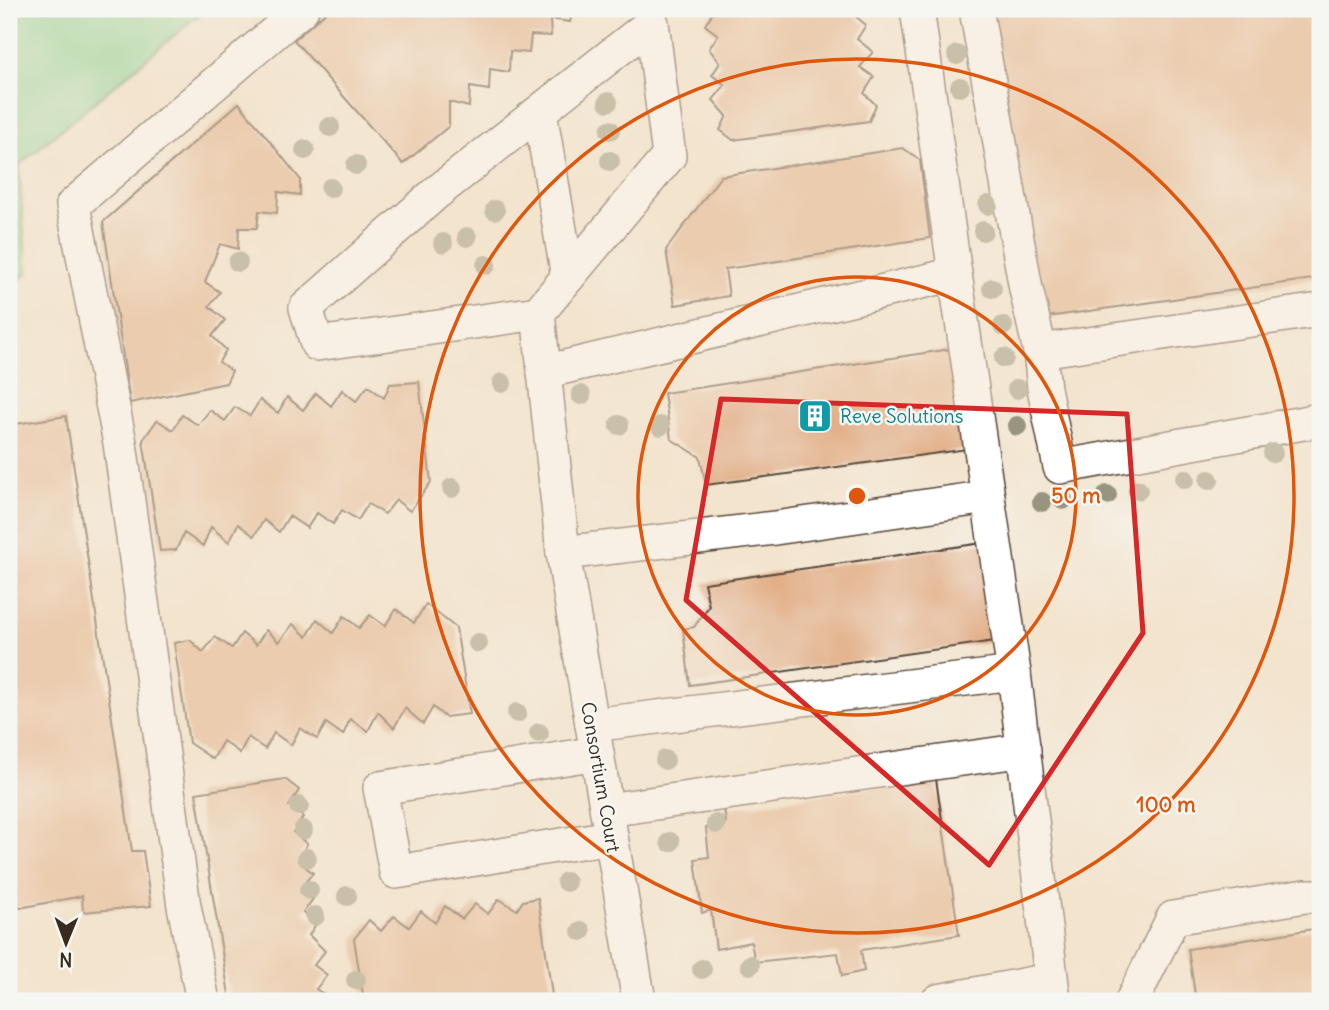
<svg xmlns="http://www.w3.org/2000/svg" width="1329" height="1010" font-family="Delius,sans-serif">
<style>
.green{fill:#85d799;stroke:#60805c;stroke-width:2}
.building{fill:#e2af87}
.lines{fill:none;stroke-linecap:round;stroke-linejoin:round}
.minor-casing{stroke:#574638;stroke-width:36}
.minor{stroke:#fff;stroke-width:33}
.tree{fill:#98957e}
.marked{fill:none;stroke:#d62828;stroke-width:5;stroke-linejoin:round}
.ring{fill:none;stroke:#df570d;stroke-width:3.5}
.labels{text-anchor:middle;stroke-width:5;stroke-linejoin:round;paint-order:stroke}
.culture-label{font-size:19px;fill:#0d838f;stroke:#f6f6f2;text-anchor:start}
.street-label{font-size:19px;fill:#3b2a1e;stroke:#f6f6f2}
.centre{fill:#df570d;stroke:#f6f6f2;stroke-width:3.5}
.ring-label{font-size:21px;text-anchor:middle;font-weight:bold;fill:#df570d;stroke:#f6f6f2;stroke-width:5;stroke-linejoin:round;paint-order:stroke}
</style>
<rect width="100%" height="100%" fill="#f6f6f2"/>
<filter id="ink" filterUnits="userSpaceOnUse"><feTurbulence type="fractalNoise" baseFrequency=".0143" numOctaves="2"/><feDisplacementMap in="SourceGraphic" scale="14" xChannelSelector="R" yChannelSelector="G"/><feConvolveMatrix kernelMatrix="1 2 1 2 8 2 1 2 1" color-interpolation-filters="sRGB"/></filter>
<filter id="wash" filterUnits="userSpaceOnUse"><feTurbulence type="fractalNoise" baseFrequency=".00686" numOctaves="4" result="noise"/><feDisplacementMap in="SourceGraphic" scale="28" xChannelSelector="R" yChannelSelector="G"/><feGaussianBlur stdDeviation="1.57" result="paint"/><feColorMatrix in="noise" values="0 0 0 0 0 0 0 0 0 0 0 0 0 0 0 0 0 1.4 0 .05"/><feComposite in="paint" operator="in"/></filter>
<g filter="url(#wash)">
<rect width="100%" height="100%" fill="#f3e4ce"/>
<polygon class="green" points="9,9 206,9 19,165 27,273 9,289"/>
<g id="blocks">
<g class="building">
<polygon points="329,9 375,11 375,9 573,9 570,22 550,19 551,36 531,35 529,53 510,51 509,72 490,69 489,90 470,87 469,107 449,102 449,126 403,164 294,40"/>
<polygon points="710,9 857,9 854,15 866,25 857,39 873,52 860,67 874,77 864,93 876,105 869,121 733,140 720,130 727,116 713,100 725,85 712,75 720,63 709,49 718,35 705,25 714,11"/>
<polygon points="990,9 1320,9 1320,278 1040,318"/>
<polygon points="239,103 300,179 300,195 278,192 277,213 259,211 257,228 239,228 238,249 220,244 205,282 220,292 209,306 225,320 212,336 226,350 219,362 232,371 226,383 130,403 103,222"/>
<polygon points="903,148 920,160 930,238 725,269 729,296 675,305 666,250 721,176"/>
<polygon points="951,349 968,449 706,485 700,457 671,439 664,393"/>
<polygon points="419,382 431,482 410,511 396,500 385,514 368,504 358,520 342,510 333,524 317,513 307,528 289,516 279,532 264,520 254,536 238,524 229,542 211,527 203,546 184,533 176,550 160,551 143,440 157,420 173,430 182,415 198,425 210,410 225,421 235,407 250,416 260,400 278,413 287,397 303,410 316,393 331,406 342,390 356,401 368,386 384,398 390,384"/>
<polygon points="66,416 132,851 143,851 151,906 83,912 82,896 9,910 9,425"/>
<polygon points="983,543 995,641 690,685 683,629 694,627 709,606 704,583"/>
<polygon points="426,604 456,628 470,714 445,717 433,707 423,724 405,708 394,728 378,712 368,731 350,719 343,735 326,723 317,739 300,728 291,745 274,733 265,749 248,737 240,753 223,741 213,759 189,743 174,643 190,640 203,652 215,637 232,648 242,633 256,645 266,630 279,642 293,624 307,637 317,619 333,633 344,616 359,628 370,615 385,626 396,609 414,623"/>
<polygon points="285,779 299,790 289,806 303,817 293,832 307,844 298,861 313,873 301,887 315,896 303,913 318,921 309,935 325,951 314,965 327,975 316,989 332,1000 230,1001 196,793"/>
<polygon points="936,779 959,935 861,950 864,971 842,976 838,953 755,962 751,942 716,949 711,910 702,913 695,859 709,857 706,828 726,822 724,809"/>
<polygon points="538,898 552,995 509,1001 364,1001 354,939 369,920 381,931 394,916 409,927 421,911 435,923 445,906 462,919 475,904 488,914 499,899 517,910 523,901"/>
<polygon points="1320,928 1320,1001 1196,1001 1188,949"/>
</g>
</g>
</g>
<g filter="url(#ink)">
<use href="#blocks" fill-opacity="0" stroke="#574638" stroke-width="2"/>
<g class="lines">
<g class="minor-casing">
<g id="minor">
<polyline points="917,9 955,274"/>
<polyline points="976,9 1026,289 1040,351"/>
<polyline points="540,112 568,277"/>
<polyline points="1320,310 1040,351 1044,388 1060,467 1320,420"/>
<polyline points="538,313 669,156 652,23 436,193 306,308 317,344 538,313 563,553 639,1001"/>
<polyline points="544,372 955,274 1014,673 1054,1001"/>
<polyline points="563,553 775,528 988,497"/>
<polyline points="592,725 1014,673"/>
<polyline points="597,753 380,788 396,872 611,837"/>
<polyline points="607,810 1024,750"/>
<polyline points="203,1001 184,906 120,443 73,205 302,9"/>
<polyline points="938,1001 1050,980"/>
<polyline points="1132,1001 1173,918 1305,896 1320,896"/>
</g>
</g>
<use href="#minor" class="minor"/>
</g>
<g class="tree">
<circle cx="957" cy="55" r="10"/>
<circle cx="960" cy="87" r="10"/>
<circle cx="608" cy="102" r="10"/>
<circle cx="330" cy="127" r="10"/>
<circle cx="610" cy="130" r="10"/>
<circle cx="305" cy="150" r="10"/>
<circle cx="610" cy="161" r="10"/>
<circle cx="356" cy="165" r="10"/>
<circle cx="330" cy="188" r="10"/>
<circle cx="988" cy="205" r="10"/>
<circle cx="495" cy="210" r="10"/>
<circle cx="983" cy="231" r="10"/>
<circle cx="467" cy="237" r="10"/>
<circle cx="443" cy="243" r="10"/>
<circle cx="238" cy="262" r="10"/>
<circle cx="486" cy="265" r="10"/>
<circle cx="992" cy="288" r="10"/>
<circle cx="1003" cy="326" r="10"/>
<circle cx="1004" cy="358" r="10"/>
<circle cx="502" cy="383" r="10"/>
<circle cx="1017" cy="389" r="10"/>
<circle cx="581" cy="395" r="10"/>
<circle cx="619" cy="425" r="10"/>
<circle cx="660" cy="426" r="10"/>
<circle cx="1017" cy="426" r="10"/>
<circle cx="1273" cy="453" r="10"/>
<circle cx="1185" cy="479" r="10"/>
<circle cx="1209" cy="480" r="10"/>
<circle cx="452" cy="488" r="10"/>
<circle cx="1138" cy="490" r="10"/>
<circle cx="1107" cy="495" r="10"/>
<circle cx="1063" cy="500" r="10"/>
<circle cx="1042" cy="502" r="10"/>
<circle cx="478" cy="643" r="10"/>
<circle cx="517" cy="713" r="10"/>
<circle cx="539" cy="733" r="10"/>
<circle cx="665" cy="760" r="10"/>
<circle cx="299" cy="806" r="10"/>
<circle cx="716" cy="824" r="10"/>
<circle cx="303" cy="830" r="10"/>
<circle cx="670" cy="842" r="10"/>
<circle cx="307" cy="858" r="10"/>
<circle cx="566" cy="882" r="10"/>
<circle cx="309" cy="890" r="10"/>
<circle cx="347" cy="896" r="10"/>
<circle cx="315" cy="916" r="10"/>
<circle cx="581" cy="931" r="10"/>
<circle cx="750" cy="965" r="10"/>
<circle cx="702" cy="969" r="10"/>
<circle cx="356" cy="980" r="10"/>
</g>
</g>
<path d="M0 0H1329V1010H0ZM721,399L1127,414L1143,633L989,865L686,600Z" fill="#f3e4ce" fill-opacity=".55" fill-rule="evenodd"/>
<path class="marked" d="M721,399L1127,414L1143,633L989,865L686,600Z"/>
<g class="ring">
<circle cx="857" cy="496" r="219"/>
<circle cx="857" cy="496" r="437"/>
</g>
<defs>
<g id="building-square" transform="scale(1.75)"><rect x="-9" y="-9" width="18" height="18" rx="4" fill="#0f9aa8" stroke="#f6f6f2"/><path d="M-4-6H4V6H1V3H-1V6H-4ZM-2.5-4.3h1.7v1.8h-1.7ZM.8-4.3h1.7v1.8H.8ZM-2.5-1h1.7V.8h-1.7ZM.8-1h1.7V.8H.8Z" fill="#fff"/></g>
</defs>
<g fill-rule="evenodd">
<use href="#building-square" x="815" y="416"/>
</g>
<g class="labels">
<g class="culture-label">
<text x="840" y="423">Reve Solutions</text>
</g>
<g class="street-label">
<text transform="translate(601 777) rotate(80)" y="7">Consortium Court</text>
</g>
</g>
<circle cx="857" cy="496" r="10" class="centre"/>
<g class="ring-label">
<text x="1076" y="503">50 m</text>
<text x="1166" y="812">100 m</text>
</g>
<rect width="1329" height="1010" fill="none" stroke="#f6f6f2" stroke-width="35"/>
<g transform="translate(66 943) rotate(181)" stroke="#f6f6f2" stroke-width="5" paint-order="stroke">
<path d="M0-5L12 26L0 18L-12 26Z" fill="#3b2a1e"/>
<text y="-10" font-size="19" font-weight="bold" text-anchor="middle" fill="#3b2a1e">N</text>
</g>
</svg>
